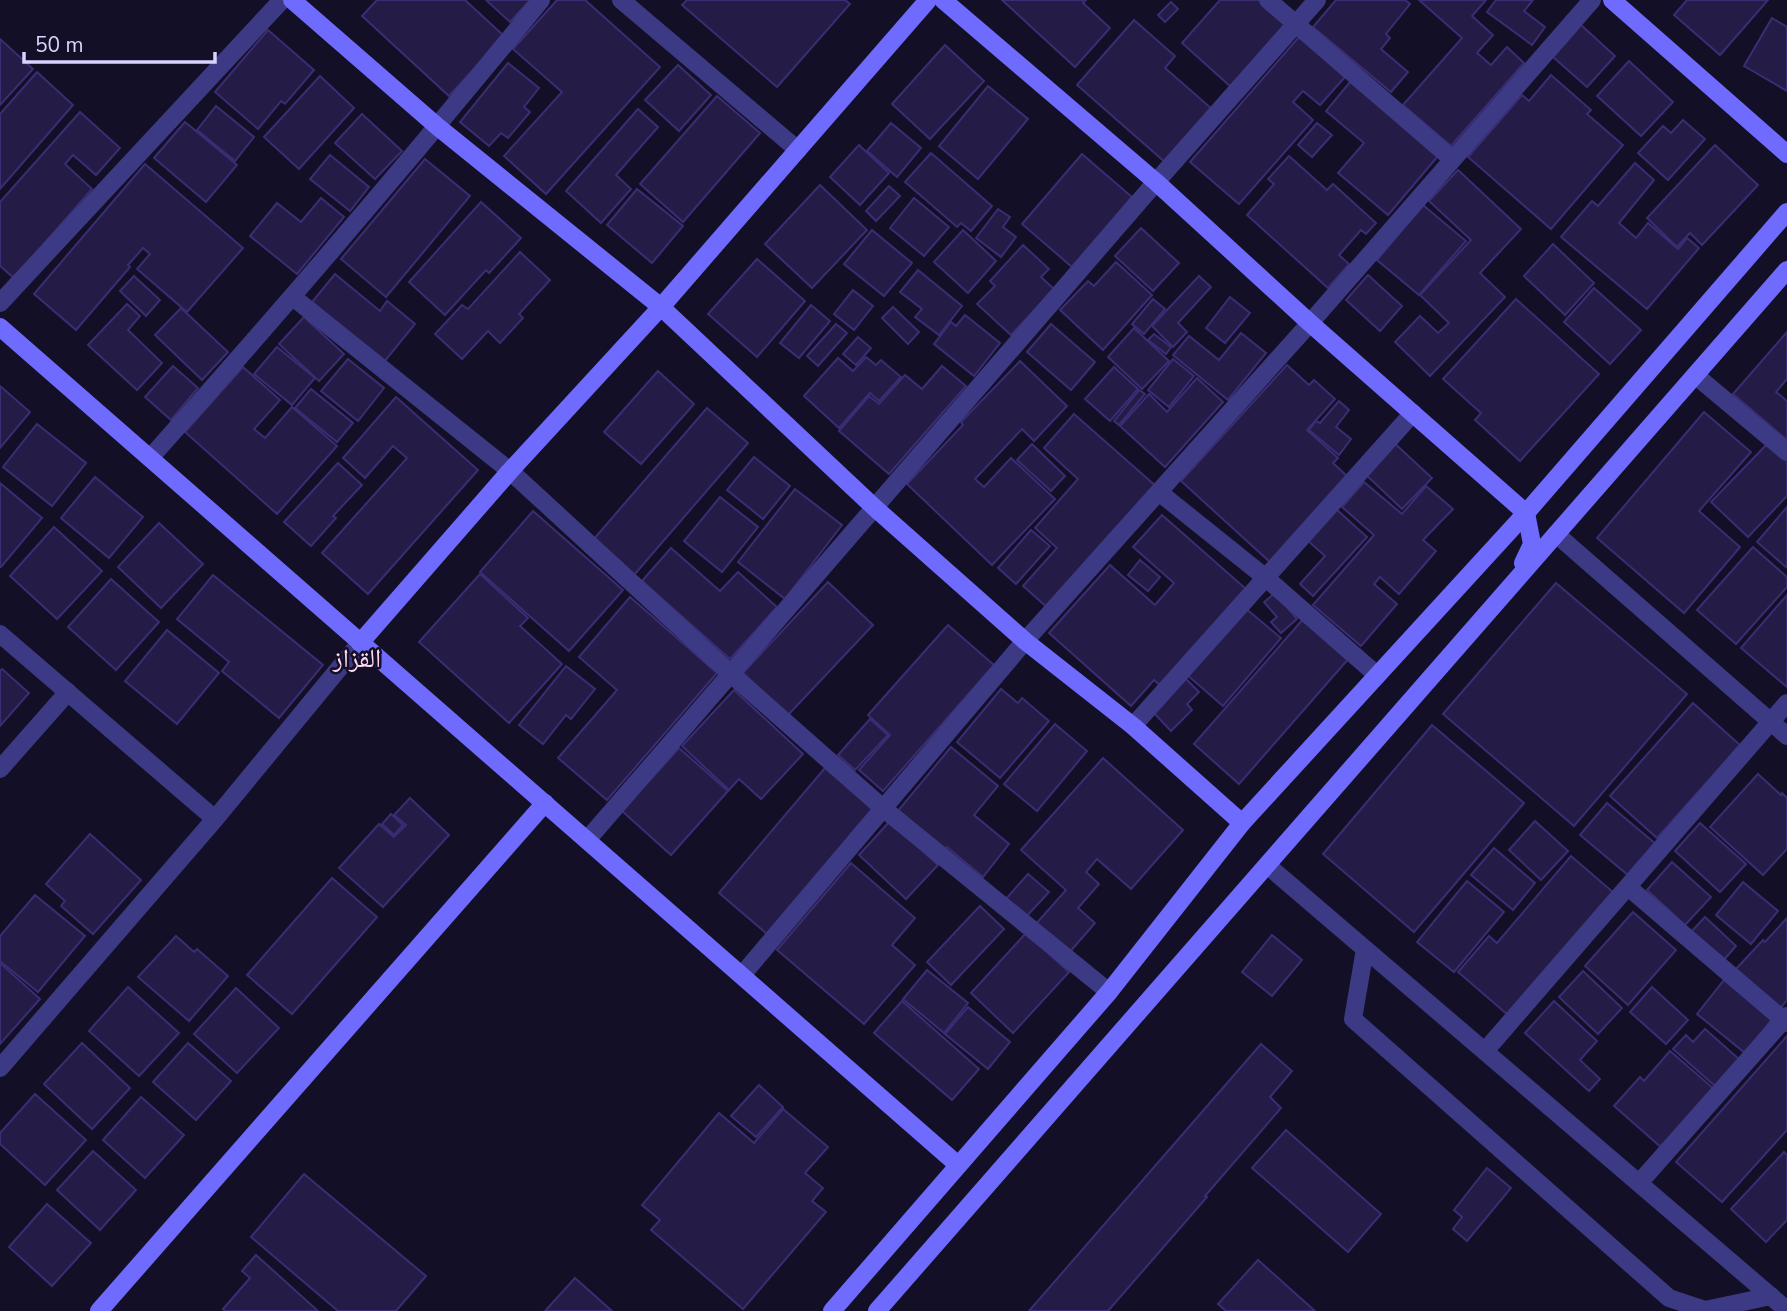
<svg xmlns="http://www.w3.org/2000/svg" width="1787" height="1311" font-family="'Nunito Sans','Noto Naskh Arabic',sans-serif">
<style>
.building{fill:#241b47;stroke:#3b2d73;stroke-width:2}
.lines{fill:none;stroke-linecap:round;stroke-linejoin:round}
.street{stroke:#3d3a85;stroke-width:18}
.secondary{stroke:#6f6bff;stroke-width:18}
.labels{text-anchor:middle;stroke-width:5;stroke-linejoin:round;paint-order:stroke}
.neighbourhood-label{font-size:26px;fill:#ffd6f0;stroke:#130f26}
</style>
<rect width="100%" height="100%" fill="#130f26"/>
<g class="building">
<polygon points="377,0 465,0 504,36 449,96 362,16"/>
<polygon points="486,0 530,0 510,22"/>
<polygon points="557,0 585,0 660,67 546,194 504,156 562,92 513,49"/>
<polygon points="687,0 845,0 850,4 777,87 682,5"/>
<polygon points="1002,0 1086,0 1083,3 1110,28 1075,67"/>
<polygon points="1220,0 1261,0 1287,23 1231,87 1182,43"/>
<polygon points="1336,0 1405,0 1410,4 1386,34 1390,38 1381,49 1408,72 1391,92 1313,27"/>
<polygon points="1419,0 1486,0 1472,16 1493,35 1477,53 1491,65 1507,47 1524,63 1451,146 1403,105 1462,38"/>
<polygon points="1496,0 1533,0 1524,11 1545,27 1532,45 1487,12"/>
<polygon points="1687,0 1768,0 1720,55 1674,15"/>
<polygon points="1171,2 1178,9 1165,22 1158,15"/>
<polygon points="1772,18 1787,27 1787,91 1744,66"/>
<polygon points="1134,20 1175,56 1165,68 1212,109 1166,163 1077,85"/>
<polygon points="1581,25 1615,56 1587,87 1553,57"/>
<polygon points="268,30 314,70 285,104 281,101 258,129 215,92"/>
<polygon points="1299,37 1345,77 1320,105 1303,91 1293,102 1313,120 1239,204 1190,162"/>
<polygon points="0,39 33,69 0,105"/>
<polygon points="945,45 984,81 930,139 892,104"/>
<polygon points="1629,61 1673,102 1641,136 1597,96"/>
<polygon points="508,63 539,88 524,107 530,112 508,138 501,133 489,146 460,122"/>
<polygon points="678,65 711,95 679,131 645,100"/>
<polygon points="37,72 73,105 0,189 0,114"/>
<polygon points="1551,75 1591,110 1587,114 1623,145 1551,229 1468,157 1522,95 1529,101"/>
<polygon points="320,76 354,108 299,169 264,137"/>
<polygon points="1350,82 1438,156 1388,215 1338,173 1364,143 1326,111"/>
<polygon points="988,86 1028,119 978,179 939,146"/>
<polygon points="717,96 760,133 683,222 640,184"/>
<polygon points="216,106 254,137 235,161 197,130"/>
<polygon points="638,109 658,127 616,175 631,189 601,223 566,191"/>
<polygon points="80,112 120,148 96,175 73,155 65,164 92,189 14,278 0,266 0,202"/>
<polygon points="362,114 402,151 375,179 335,143"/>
<polygon points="1683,120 1705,139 1668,180 1638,153 1663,126 1671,133"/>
<polygon points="185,122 237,165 206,202 154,158"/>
<polygon points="891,123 921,148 897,177 867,151"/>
<polygon points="1317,123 1332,135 1312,157 1298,145"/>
<polygon points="859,145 889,173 860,205 830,177"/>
<polygon points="1715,145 1758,185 1702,245 1690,233 1677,247 1647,218"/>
<polygon points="931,153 992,206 971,231 961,223 957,227 905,182"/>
<polygon points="1082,154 1132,197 1072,267 1022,224"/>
<polygon points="330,155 369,187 350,211 310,179"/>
<polygon points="1289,156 1327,190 1333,184 1376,223 1366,234 1361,230 1339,255 1349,264 1328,288 1247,215 1274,184 1268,179"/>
<polygon points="425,159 470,196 386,297 341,259"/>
<polygon points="1635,163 1654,180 1619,223 1636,238 1648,223 1678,249 1687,238 1699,248 1647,309 1561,237 1592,201 1598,206"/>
<polygon points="145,164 243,248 187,312 137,269 150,254 143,248 128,265 130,267 76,330 34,294"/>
<polygon points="1458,170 1521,229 1480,273 1505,297 1430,376 1395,342 1420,316 1438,333 1449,323 1420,295 1471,240 1429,201"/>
<polygon points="820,185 867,230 812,288 765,244"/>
<polygon points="889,186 900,196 876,221 866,211"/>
<polygon points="637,189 683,226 652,263 607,225"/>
<polygon points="321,198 344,217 297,274 250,236 277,203 301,222"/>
<polygon points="914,198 949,227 924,256 890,228"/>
<polygon points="481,202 521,238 489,273 486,270 445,315 409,282"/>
<polygon points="1423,205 1466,241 1419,295 1377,260"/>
<polygon points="998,209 1010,217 1003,227 1016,237 1001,257 976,238"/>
<polygon points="1141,228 1179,263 1153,291 1115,256"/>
<polygon points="872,230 912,263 884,296 844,264"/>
<polygon points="963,230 996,261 968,293 934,262"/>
<polygon points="1553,244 1594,283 1565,315 1524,276"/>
<polygon points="1023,245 1049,269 1041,277 1054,289 1011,335 977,304 995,286 990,281"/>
<polygon points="520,252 550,280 519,314 523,318 500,343 488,331 462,359 435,334 462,305 468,309"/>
<polygon points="757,259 805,301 757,357 708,314"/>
<polygon points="1116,262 1152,295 1103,350 1060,310 1088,281 1094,286"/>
<polygon points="918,270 962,306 939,335 915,317 922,309 900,292"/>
<polygon points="335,274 380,311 387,301 415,324 384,362 312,302"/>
<polygon points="1368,275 1402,306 1380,331 1346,300"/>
<polygon points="134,276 160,300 146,316 120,291"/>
<polygon points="1199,276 1211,287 1178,323 1187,332 1173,347 1152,326"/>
<polygon points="1594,288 1641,330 1610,364 1564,322"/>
<polygon points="853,290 873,306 854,330 834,314"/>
<polygon points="1230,297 1250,313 1225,343 1206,328"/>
<polygon points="1153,299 1165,309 1144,334 1132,324"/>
<polygon points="1516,299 1599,374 1520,461 1475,420 1481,413 1443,379"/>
<polygon points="127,304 140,316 128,330 162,363 137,390 88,345"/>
<polygon points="811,305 830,321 799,358 780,343"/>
<polygon points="893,307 919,332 908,344 882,318"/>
<polygon points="181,308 228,352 202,380 155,335"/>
<polygon points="965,315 1000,343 974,376 934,344 951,322 956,326"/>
<polygon points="304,317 344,354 319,381 279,344"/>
<polygon points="836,324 847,333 818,366 807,356"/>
<polygon points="1051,324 1095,362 1071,390 1027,352"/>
<polygon points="1134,328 1169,361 1142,389 1108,357"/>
<polygon points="1787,332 1787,379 1776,392 1787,401 1787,440 1733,394"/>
<polygon points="1241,333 1266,353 1228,400 1173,355 1189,336 1219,360"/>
<polygon points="1154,334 1171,347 1166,354 1148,340"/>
<polygon points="858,337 871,348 856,365 843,354"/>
<polygon points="277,347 315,378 292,405 254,374"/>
<polygon points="866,357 876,365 881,360 901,377 879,401 870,393 839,428 804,396 838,358 853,371"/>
<polygon points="348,359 384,388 358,421 321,391"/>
<polygon points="1173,359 1194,376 1169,407 1148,390"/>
<polygon points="1020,361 1067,406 1034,441 1022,429 975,479 984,487 1011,458 1055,499 992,565 907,484 963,425 961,422"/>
<polygon points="1287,365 1309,385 1314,380 1335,399 1307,430 1338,458 1333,463 1348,477 1270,562 1181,481"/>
<polygon points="173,366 198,388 171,420 145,397"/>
<polygon points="942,366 966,386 889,474 839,431 869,396 879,404 905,375 922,389"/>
<polygon points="243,367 280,400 254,429 265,438 292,407 337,446 277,514 185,432"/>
<polygon points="1114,367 1138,389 1110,421 1085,399"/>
<polygon points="658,371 694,404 641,464 604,432"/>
<polygon points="1197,378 1223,402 1165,467 1120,426 1149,394 1167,412"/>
<polygon points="0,386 30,412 0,448"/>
<polygon points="311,389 353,423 337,442 295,408"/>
<polygon points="1139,390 1145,394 1119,425 1114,421"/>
<polygon points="396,397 478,470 368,594 322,553 407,458 393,446 365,478 343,458"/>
<polygon points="1339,401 1349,410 1336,427 1351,439 1339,455 1309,430 1316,421 1320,423"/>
<polygon points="707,408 748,443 634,575 593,540"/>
<polygon points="1704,412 1751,452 1699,511 1740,547 1684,613 1597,538"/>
<polygon points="1074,414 1157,487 1049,609 1023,586 1057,548 1035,528 1078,479 1044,448"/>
<polygon points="37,424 86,463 52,506 3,467"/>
<polygon points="1391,440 1432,478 1402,509 1362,471"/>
<polygon points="1769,442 1787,459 1787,496 1748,537 1711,502"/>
<polygon points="1032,444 1065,476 1051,491 1017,460"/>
<polygon points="754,457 790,486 763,519 727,490"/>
<polygon points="338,463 362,485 333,516 336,518 311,546 284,522"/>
<polygon points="95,477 143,517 109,558 61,518"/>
<polygon points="1364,482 1402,514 1426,486 1453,509 1423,540 1436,551 1399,594 1380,577 1374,584 1397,604 1361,646 1313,605 1374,535 1342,507"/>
<polygon points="0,483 42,518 1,567 0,567"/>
<polygon points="795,489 842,525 785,599 738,562"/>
<polygon points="720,497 758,527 722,572 684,541"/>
<polygon points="1787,507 1787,568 1757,542"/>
<polygon points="1335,508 1367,537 1313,596 1300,584 1325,556 1306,539"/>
<polygon points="533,511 623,590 569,651 480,572"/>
<polygon points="1162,515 1246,589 1161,686 1154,680 1131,706 1049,633 1110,565 1155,605 1174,583 1133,547"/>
<polygon points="159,523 203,564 161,608 118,567"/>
<polygon points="54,527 102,571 57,619 10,576"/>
<polygon points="1031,530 1050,546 1016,584 998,568"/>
<polygon points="1753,547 1787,577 1787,587 1736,644 1697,610"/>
<polygon points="671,548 720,591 738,572 777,607 730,659 642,581"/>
<polygon points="1140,560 1160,577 1148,591 1128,575"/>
<polygon points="480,574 528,618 520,626 562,664 509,723 419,642"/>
<polygon points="213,575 323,665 279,718 222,671 229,662 177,619"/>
<polygon points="111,579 159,622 116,670 68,627"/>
<polygon points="828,582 873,625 788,715 743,673"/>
<polygon points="1556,583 1687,694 1574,826 1443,714"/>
<polygon points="1275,593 1297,619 1281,633 1271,622 1277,617 1264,602"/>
<polygon points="1787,595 1787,687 1741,648"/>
<polygon points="630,597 717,673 607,800 558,758 617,690 579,657"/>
<polygon points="1244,607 1281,638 1223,706 1186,674"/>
<polygon points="1304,618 1350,657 1239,784 1194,744"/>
<polygon points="948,625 994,665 883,791 859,770 890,735 868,715"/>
<polygon points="167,630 219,673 177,724 125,681"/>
<polygon points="566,666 595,689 571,719 566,715 543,744 519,725"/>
<polygon points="2,669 29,693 0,726 0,671"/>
<polygon points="1186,679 1199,692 1187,704 1192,710 1171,731 1153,712"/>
<polygon points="1001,689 1018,703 1022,698 1049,721 1000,778 957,742"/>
<polygon points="734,690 803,754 761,799 739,779 729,790 682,746"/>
<polygon points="1693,703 1740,745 1657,838 1610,796"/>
<polygon points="870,719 888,735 855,770 838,755"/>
<polygon points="1055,724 1087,751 1037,811 1004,784"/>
<polygon points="1432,725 1524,803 1414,932 1323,854"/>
<polygon points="951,747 998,786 974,815 1009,844 983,877 947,847 944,850 897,812"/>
<polygon points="679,748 728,791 671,855 622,811"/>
<polygon points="1103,758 1183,830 1131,889 1097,859 1086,872 1099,884 1078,908 1095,923 1068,954 1035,925 1066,890 1021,850"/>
<polygon points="825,768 873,809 767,934 719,893"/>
<polygon points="1758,774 1781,795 1782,793 1787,798 1787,849 1763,875 1710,827"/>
<polygon points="410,798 449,835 383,907 339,868 379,824 394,837 406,825 394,815"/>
<polygon points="1607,803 1656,844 1629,876 1580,835"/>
<polygon points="391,814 403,825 394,835 382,824"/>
<polygon points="890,821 938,865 906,899 859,855"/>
<polygon points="1535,821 1568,851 1541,880 1509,850"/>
<polygon points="1700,823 1746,864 1720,892 1675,851"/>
<polygon points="90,834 141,880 93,934 61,906 65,901 46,884"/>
<polygon points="1494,848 1535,883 1513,910 1471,875"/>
<polygon points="1571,856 1614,893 1508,1015 1458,972 1489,936 1497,943"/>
<polygon points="1672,862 1711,897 1685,925 1647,890"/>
<polygon points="851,863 915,918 892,945 915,965 864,1024 777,950"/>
<polygon points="1028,874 1049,892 1025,918 1005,900"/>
<polygon points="332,878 377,917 292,1014 247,975"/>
<polygon points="1467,881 1504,912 1454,972 1417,942"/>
<polygon points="1743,882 1778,911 1751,944 1716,915"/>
<polygon points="35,895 85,936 38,992 0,961 0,936"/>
<polygon points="980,906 1004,929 951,985 927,962"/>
<polygon points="1633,912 1676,950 1628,1005 1585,966"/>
<polygon points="1705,917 1736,946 1722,962 1690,933"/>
<polygon points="1787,918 1787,1000 1779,1010 1735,970 1763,940 1765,942"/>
<polygon points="1026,933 1069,972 1013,1033 971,993"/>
<polygon points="1272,935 1302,960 1272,996 1242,972"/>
<polygon points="176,936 194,952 197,949 228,976 189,1021 138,977"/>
<polygon points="0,963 40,999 0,1044"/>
<polygon points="927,970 968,1003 944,1033 903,999"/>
<polygon points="1583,971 1622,1008 1598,1034 1559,997"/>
<polygon points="1724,980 1772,1019 1745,1053 1697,1014"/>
<polygon points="128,987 179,1033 139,1076 89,1031"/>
<polygon points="1652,987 1688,1020 1666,1044 1630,1012"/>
<polygon points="236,988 279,1028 237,1073 194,1034"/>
<polygon points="902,1001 979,1069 952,1100 874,1033"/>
<polygon points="1554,1001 1597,1041 1580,1060 1600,1079 1589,1091 1525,1033"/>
<polygon points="968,1007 1010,1042 988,1069 945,1034"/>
<polygon points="1705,1029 1739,1059 1715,1086 1673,1049 1686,1035 1693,1042"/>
<polygon points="1787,1036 1787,1130 1722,1202 1676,1162"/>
<polygon points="82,1043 130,1088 92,1129 44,1084"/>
<polygon points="188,1043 231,1081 196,1120 153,1082"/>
<polygon points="1261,1044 1292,1071 1270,1097 1281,1108 1205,1196 1207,1197 1108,1311 1029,1311"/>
<polygon points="1670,1051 1714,1089 1662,1148 1614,1106 1640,1077 1644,1081"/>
<polygon points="759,1085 783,1107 756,1137 731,1116"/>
<polygon points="35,1094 86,1140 45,1185 0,1144 0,1133"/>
<polygon points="141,1097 184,1135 145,1178 103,1140"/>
<polygon points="783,1109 828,1147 805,1173 823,1188 812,1201 826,1212 743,1309 651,1230 660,1220 642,1205 719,1113 754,1143"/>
<polygon points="1286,1130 1381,1214 1348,1252 1252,1168"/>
<polygon points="93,1151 136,1190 100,1230 57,1190"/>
<polygon points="1784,1152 1787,1155 1787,1220 1766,1242 1731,1209"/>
<polygon points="1487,1168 1511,1188 1467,1241 1453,1229 1462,1217 1454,1210"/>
<polygon points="304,1174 426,1276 396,1311 338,1311 251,1237"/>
<polygon points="47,1204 91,1243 52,1286 9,1247"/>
<polygon points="256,1255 318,1311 225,1311 223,1309 250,1278 242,1271"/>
<polygon points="1258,1260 1315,1311 1226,1311 1218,1304"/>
<polygon points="575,1278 612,1311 545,1311"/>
</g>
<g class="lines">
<g class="street">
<polyline points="621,0 798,150"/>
<polyline points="1268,0 1452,159"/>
<polyline points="294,298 510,471 731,674 884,809 1109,992"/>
<polyline points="0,303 282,0"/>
<polyline points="1695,375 1787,452"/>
<path d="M150,458C284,308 414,156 541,0"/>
<polyline points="1160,493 1266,578 1377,675"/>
<polyline points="1556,534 1787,736"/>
<polyline points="0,634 215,819"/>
<polyline points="1133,726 1413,413"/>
<polyline points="0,769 68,692"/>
<polyline points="587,840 1156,182 1317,0"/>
<polyline points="1267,865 1787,1310"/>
<polyline points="1628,887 1787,1023"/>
<polyline points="1365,949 1353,1019 1669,1298 1705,1310 1771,1296"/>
<polyline points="742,975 1025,641 1310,323 1592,0"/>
<polyline points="1485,1051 1787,703"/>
<polyline points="0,1068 215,819 360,643"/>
<polyline points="1639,1183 1787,1016"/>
</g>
<g class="secondary">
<polyline points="292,0 438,127 661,307 875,508 1025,641 1133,726 1242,823"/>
<polyline points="943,0 1156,182 1310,323 1526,513 1532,544 1523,563"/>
<polyline points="1612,0 1787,154"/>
<polyline points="0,327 958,1165"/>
<polyline points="360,643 510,471 661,307 928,0"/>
<polyline points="99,1311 545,803"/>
<polyline points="832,1311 1109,992 1242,823 1526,513 1787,212"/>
<polyline points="877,1311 1787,270"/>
</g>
</g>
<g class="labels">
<g class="neighbourhood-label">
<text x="357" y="667">القزاز</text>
</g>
</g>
<path d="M24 52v10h191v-10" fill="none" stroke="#d9d4ff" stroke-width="3.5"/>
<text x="35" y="52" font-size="21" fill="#d9d4ff" stroke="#130f26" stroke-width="5" paint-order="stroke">50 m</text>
</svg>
